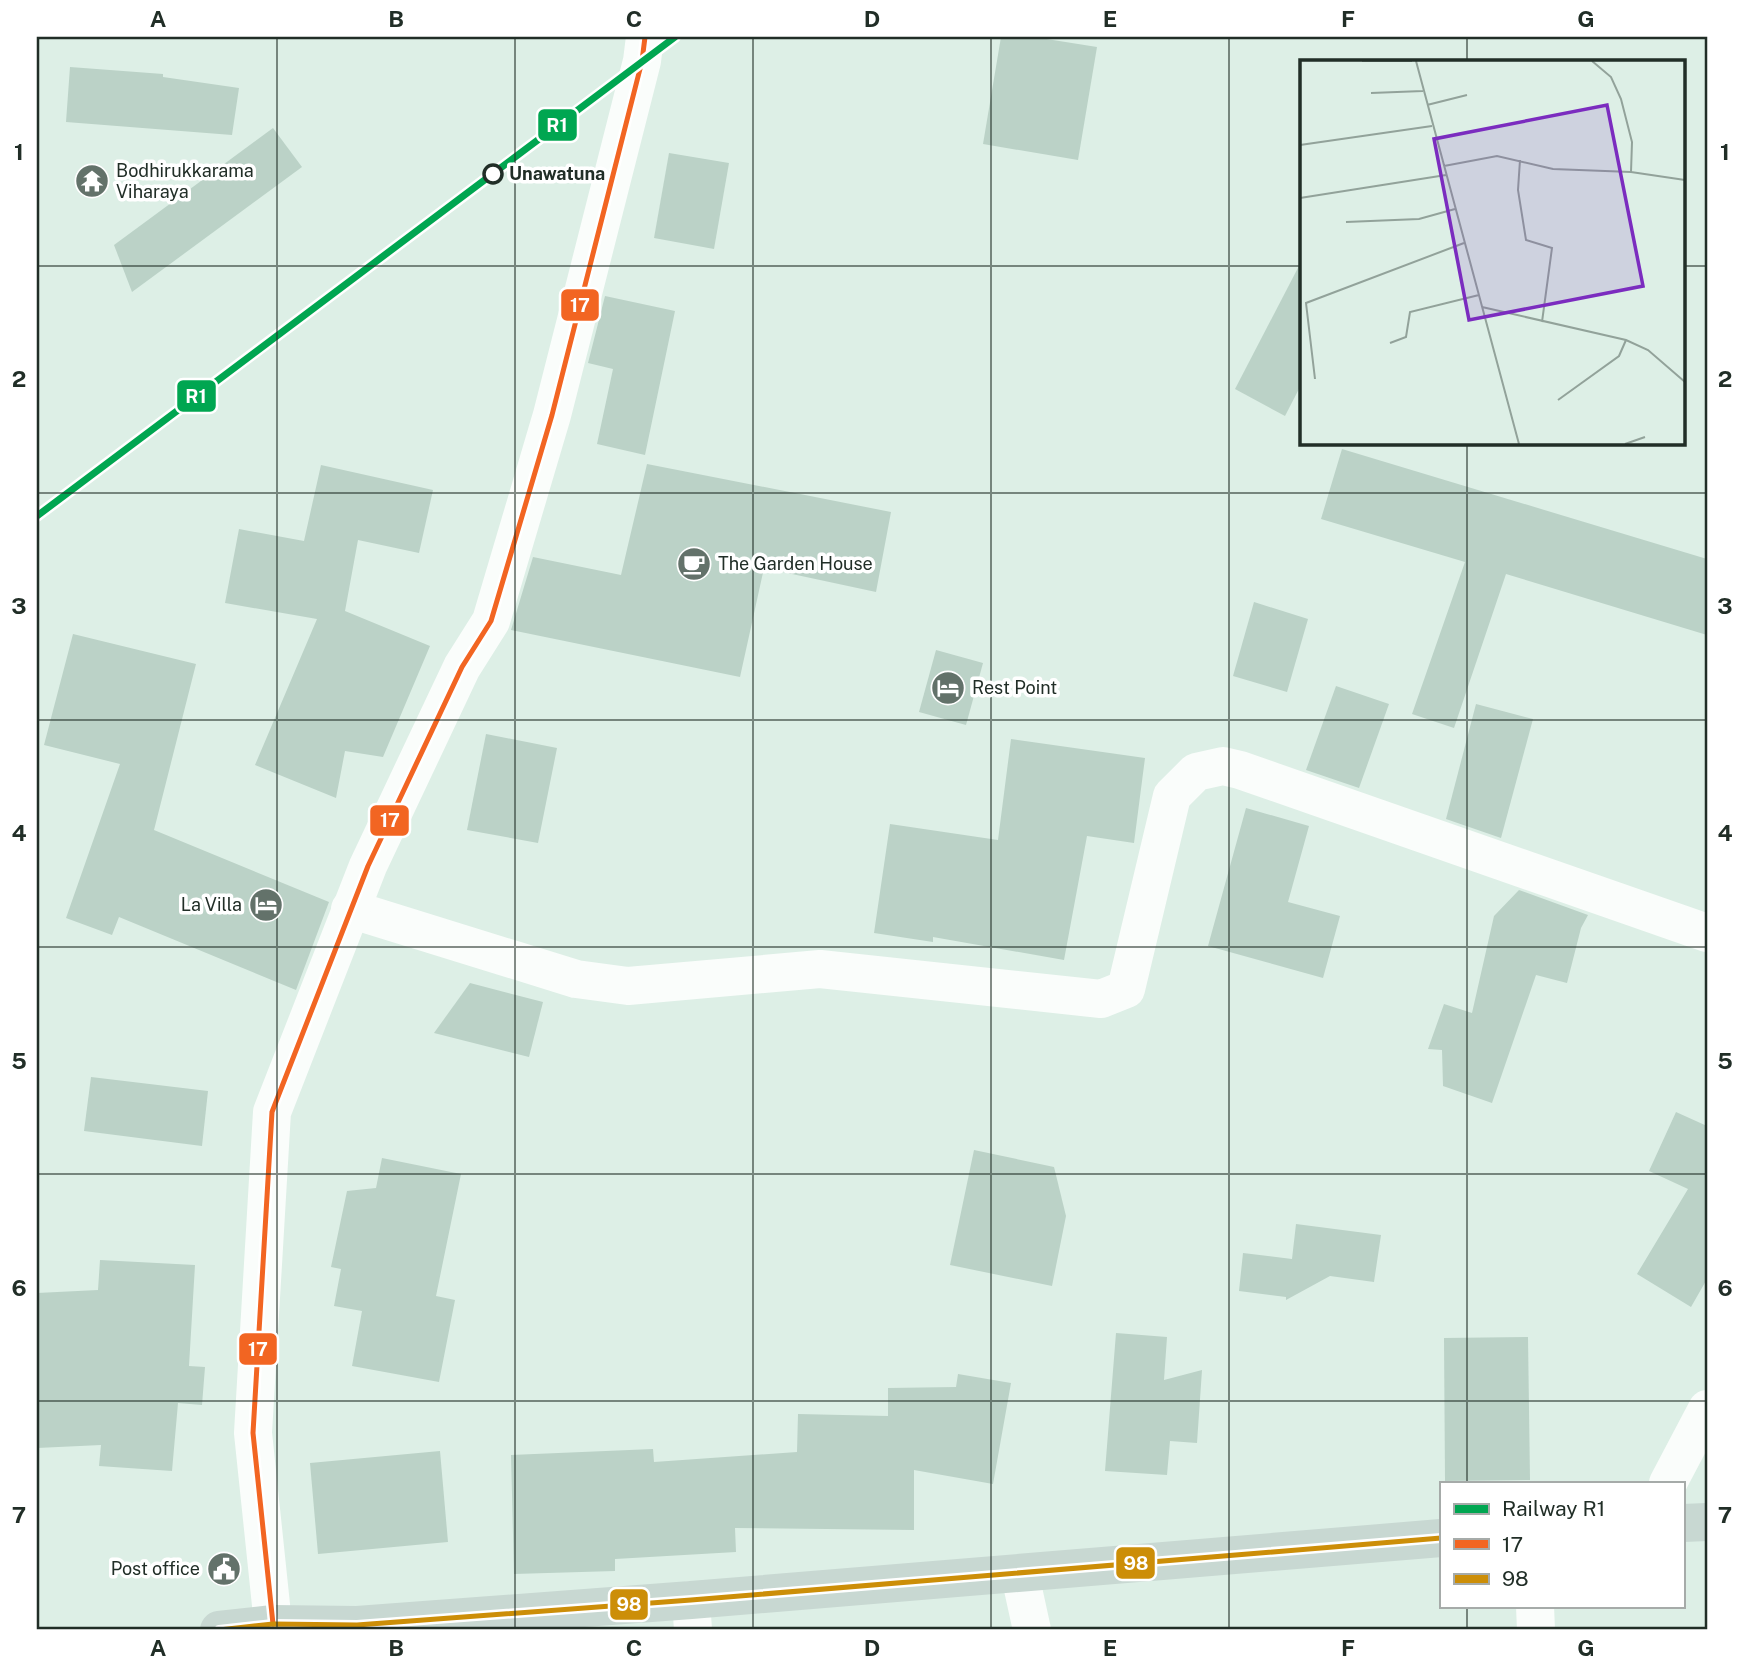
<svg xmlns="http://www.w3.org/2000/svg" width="1744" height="1667" font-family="'Public Sans',sans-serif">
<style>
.building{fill:#bbd2c7}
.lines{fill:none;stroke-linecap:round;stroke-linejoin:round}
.minor{stroke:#fafdfb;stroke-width:38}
.trunk{stroke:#c8d8d2;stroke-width:38}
.bus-1-casing{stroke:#fff;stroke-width:10}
.bus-2-casing{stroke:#fff;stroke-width:10}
.bus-1{stroke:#f26522;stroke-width:5}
.bus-2{stroke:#cc8e08;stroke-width:5}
.rail-1-casing{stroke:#fff;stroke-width:12}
.rail-1{stroke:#00a651;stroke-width:7}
.grid{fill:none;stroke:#212e27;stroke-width:2;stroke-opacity:0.55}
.stop-dot{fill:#fff;stroke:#212e27;stroke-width:3.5}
.labels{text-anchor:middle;stroke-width:7;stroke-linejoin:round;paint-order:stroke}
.poi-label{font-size:18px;fill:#212e27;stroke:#fff;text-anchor:start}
.stop-label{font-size:18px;font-weight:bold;fill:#212e27;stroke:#fff;text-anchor:start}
.inset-road{fill:none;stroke:#92a29a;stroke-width:2}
.view{fill:#7b2cbf;fill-opacity:0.15;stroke:#7b2cbf;stroke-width:3.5}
.inset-edge{fill:none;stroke:#212e27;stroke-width:3.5}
.line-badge{stroke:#fff;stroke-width:2.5}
.badge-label{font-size:19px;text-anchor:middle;font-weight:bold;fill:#fff}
.neatline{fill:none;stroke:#212e27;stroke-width:2.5}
.grid-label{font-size:23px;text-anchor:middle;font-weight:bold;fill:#212e27}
</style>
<rect width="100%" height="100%" fill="#ddefe6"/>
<g class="building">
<polygon points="1001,37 1034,37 1097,47 1078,160 983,144"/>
<polygon points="70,67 163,74 163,77 239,88 232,135 66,122"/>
<polygon points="273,128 302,167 132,292 114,245"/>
<polygon points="669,153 729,163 714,249 654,238"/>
<polygon points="1301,262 1301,385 1285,416 1235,389"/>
<polygon points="605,296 675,311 645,455 597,444 613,369 588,363"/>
<polygon points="1342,449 1707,559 1707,635 1506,574 1454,728 1412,714 1465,562 1321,519"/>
<polygon points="647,464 891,512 876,592 764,568 740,677 511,630 533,557 621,575"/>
<polygon points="321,465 433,490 419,553 358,540 345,611 430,646 383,757 345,751 336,798 255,765 317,619 225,603 239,529 304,541"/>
<polygon points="1254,602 1308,619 1287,692 1233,676"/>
<polygon points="73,634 196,664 154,830 329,902 296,990 119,917 112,935 66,918 120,764 44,745"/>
<polygon points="936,650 983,663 966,725 919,712"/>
<polygon points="1336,686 1389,704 1359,788 1306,770"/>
<polygon points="1476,704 1533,719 1501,838 1446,819"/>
<polygon points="486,734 557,748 538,843 467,830"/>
<polygon points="1011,739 1145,758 1134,843 1087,836 1064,960 933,937 933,942 874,933 890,824 998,840"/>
<polygon points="1246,808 1309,826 1288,902 1340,916 1323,978 1208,946"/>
<polygon points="1519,890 1588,915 1581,928 1567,983 1536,975 1492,1103 1443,1086 1442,1050 1428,1049 1444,1004 1472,1013 1494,916"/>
<polygon points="470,983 543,1002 529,1057 434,1033"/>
<polygon points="91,1077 208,1091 202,1146 84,1131"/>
<polygon points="1676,1112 1707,1126 1707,1279 1691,1307 1637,1274 1688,1189 1649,1171"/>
<polygon points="974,1150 1054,1167 1066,1216 1052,1286 950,1265"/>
<polygon points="382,1158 461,1174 436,1296 455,1300 439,1382 352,1366 362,1311 334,1306 341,1269 331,1267 347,1191 376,1188"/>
<polygon points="1296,1224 1381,1235 1374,1282 1330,1276 1286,1300 1286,1297 1239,1291 1243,1253 1292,1259"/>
<polygon points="100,1260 195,1265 189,1366 205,1367 202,1405 178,1403 172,1471 99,1466 101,1445 37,1448 37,1293 98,1290"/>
<polygon points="1116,1333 1167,1337 1164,1380 1202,1370 1197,1443 1170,1441 1167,1475 1105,1471"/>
<polygon points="1528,1337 1530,1480 1445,1481 1444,1338"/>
<polygon points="958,1374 1011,1383 993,1484 914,1470 914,1530 735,1528 736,1552 615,1559 615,1571 514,1574 511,1455 653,1449 654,1462 797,1452 798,1414 888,1416 888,1388 956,1387"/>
<polygon points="440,1451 448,1542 318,1554 310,1463"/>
</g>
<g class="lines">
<g class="minor">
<polyline points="350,909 576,979 628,986 820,969 1101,999 1126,989 1172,796 1196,772 1223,766 1240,770 1707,933"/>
<polyline points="1668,1483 1707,1409"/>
<polyline points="1020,1575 1032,1630"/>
<polyline points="691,1600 693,1630"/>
<polyline points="1535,1606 1536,1630"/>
<polyline points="273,1624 253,1433 272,1112 368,866 462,667 491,621 552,415 642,61 645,37"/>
</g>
<g class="trunk">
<polyline points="1683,1523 1707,1522"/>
<polyline points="219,1630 273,1624 357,1625 691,1600 1441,1538"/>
</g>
<g class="bus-1-casing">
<polyline id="bus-1" points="273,1624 253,1433 272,1112 368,866 462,667 491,621 552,415 642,61 645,37"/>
</g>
<g class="bus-2-casing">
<polyline id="bus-2" points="219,1630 273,1624 357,1625 691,1600 1441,1538"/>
</g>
<use href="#bus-1" class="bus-1"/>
<use href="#bus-2" class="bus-2"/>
<g class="rail-1-casing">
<polyline id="rail-1" points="37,516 675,37"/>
</g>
<use href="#rail-1" class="rail-1"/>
</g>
<path class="grid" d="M277,37V1630M515,37V1630M753,37V1630M991,37V1630M1229,37V1630M1467,37V61M37,266H1301M1683,266H1707M1467,443V1483M37,493H1707M37,720H1707M37,947H1707M37,1174H1707M37,1401H1707M1467,1606V1630"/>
<defs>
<g id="temple-disc" transform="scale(1.75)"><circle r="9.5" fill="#63726a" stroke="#fff"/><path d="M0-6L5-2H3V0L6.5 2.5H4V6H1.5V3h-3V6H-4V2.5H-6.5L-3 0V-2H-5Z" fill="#fff"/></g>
<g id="cafe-disc" transform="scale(1.75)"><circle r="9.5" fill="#63726a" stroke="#fff"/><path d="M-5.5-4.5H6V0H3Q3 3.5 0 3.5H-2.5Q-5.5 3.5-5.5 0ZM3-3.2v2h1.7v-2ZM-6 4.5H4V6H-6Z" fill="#fff"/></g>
<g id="hotel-disc" transform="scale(1.75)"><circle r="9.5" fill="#63726a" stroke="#fff"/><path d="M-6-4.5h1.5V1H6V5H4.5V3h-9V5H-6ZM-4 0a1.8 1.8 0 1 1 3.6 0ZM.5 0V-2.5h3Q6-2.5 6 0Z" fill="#fff"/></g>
<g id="civic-disc" transform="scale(1.75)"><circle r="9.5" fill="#63726a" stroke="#fff"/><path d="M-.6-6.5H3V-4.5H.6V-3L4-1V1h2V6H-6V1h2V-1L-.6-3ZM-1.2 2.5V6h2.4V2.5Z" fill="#fff"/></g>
</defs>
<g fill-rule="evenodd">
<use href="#temple-disc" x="92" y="181"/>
<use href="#cafe-disc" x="694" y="564"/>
<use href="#hotel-disc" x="948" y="688"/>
<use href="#hotel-disc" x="266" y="905"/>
<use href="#civic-disc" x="224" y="1569"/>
</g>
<circle class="stop-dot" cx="493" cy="174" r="9"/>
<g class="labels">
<g class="poi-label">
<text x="116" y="177">Bodhirukkarama<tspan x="116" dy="21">Viharaya</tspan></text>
<text x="718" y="570">The Garden House</text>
<text x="972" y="694">Rest Point</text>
<text x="242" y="911" text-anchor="end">La Villa</text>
<text x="200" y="1575" text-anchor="end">Post office</text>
</g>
<g class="stop-label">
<text x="509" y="180">Unawatuna</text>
</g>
</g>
<g transform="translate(1300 60)">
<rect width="385" height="385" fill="#ddefe6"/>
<path class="inset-road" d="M62,1H112M116,1L219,384M292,1L311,17L321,39L332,82L331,112M71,33L123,31M127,45L167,35M0,85L132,66M220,100L218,130L226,180L252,188L242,262M144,106L197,96L253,109L331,112L385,120M0,138L146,115M46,162L119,159L155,149M182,247L326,280L348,290L385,322M90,283L106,277L110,252L179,235M15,319L6,243L164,183M258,340L319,296L326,280M325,384L345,377"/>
<path class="view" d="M307,45L343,226L169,260L134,79Z"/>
<rect width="385" height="385" class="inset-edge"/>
</g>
<g class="line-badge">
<rect x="537" y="108" width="41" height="34" rx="7" fill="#00a651"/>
<rect x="560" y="288" width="40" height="34" rx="7" fill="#f26522"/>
<rect x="176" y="379" width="41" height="34" rx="7" fill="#00a651"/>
<rect x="369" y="804" width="41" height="33" rx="7" fill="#f26522"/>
<rect x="238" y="1332" width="40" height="34" rx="7" fill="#f26522"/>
<rect x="1115" y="1546" width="41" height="34" rx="7" fill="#cc8e08"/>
<rect x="609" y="1588" width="40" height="33" rx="7" fill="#cc8e08"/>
</g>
<g class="badge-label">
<text x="557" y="132">R1</text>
<text x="580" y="312">17</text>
<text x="196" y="403">R1</text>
<text x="390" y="827">17</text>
<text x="258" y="1356">17</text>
<text x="1136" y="1570">98</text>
<text x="629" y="1611">98</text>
</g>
<rect width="1744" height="1667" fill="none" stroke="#ffffff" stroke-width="77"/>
<rect x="1440" y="1482" width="245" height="126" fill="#ffffff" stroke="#a6aba9" stroke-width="2"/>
<rect x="1454" y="1504" width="35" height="10" fill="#00a651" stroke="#a6aba9" stroke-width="2"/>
<text x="1502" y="1516" font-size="21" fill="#212e27">Railway R1</text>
<rect x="1454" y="1539" width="35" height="10" fill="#f26522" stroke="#a6aba9" stroke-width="2"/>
<text x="1502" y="1552" font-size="21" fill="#212e27">17</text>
<rect x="1454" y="1574" width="35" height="10" fill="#cc8e08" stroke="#a6aba9" stroke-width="2"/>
<text x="1502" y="1586" font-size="21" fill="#212e27">98</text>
<rect x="38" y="38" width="1668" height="1590" class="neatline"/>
<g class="grid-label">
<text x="158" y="27">A</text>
<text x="396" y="27">B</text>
<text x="634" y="27">C</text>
<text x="872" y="27">D</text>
<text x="1110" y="27">E</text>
<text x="1348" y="27">F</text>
<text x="1586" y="27">G</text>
<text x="19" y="160">1</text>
<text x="1725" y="160">1</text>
<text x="19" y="387">2</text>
<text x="1725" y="387">2</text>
<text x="19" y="614">3</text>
<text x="1725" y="614">3</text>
<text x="19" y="841">4</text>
<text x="1725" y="841">4</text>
<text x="19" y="1069">5</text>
<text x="1725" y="1069">5</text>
<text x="19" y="1296">6</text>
<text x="1725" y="1296">6</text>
<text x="19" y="1523">7</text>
<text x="1725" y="1523">7</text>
<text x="158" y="1656">A</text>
<text x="396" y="1656">B</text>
<text x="634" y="1656">C</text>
<text x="872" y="1656">D</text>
<text x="1110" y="1656">E</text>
<text x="1348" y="1656">F</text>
<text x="1586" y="1656">G</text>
</g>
</svg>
